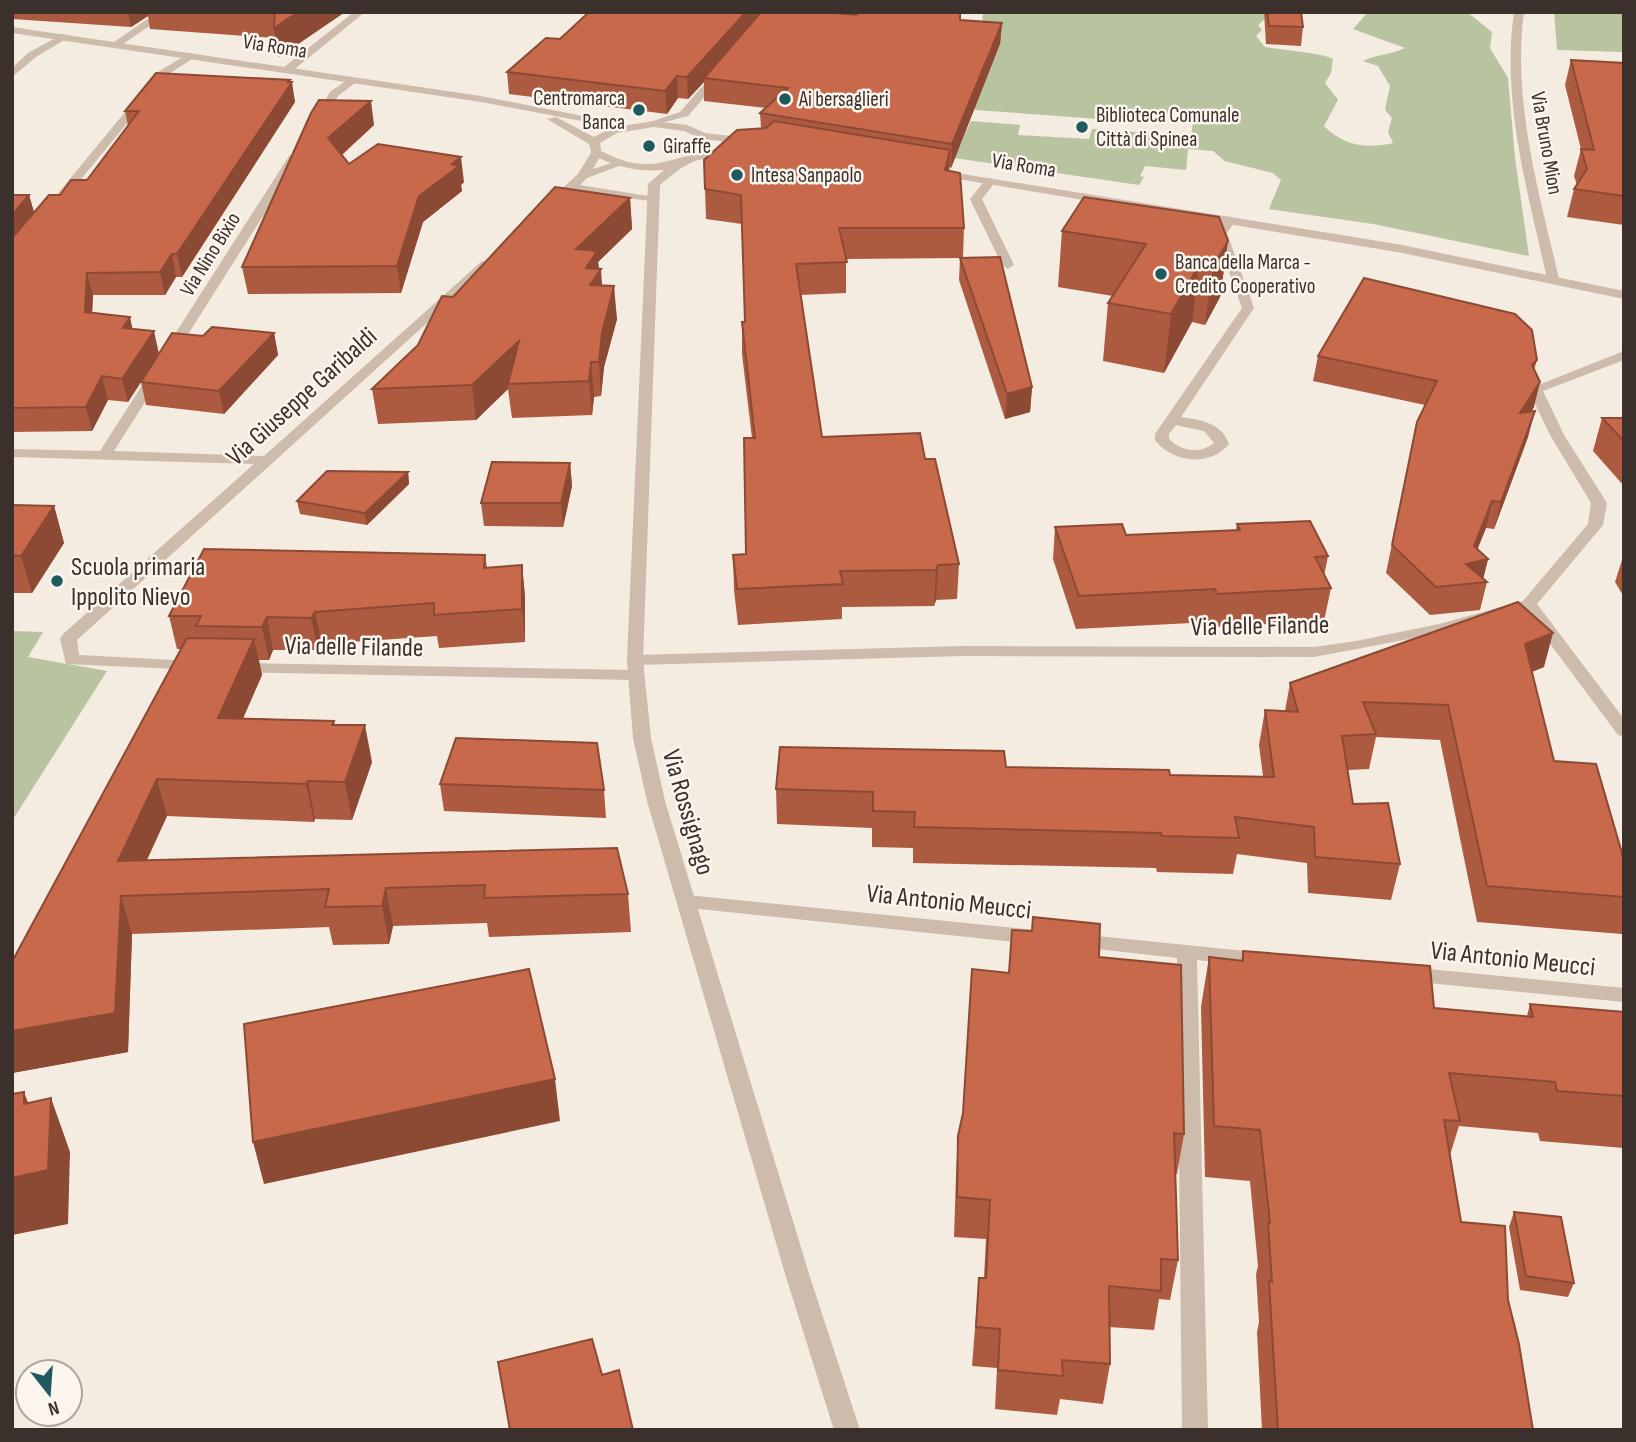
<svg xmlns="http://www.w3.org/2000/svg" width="1636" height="1442" font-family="'Sofia Sans Condensed',sans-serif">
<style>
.green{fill:#b8c4a0}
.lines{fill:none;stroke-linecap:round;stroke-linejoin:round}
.minor{fill:#cdbbac;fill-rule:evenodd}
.tertiary{fill:#cdbbac;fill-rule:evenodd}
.wall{fill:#ac5a40}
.shaded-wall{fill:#8c4a34}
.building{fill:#c8694b;stroke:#8c4a34;stroke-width:2}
.poi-dot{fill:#1f5a5e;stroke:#fbf5ee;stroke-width:2.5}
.labels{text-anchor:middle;stroke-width:5;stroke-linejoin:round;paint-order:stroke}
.far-street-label{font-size:21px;fill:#3b302b;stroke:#fbf5ee}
.far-poi-label{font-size:21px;fill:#3b302b;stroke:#fbf5ee;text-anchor:start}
.street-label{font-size:26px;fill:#3b302b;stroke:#fbf5ee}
.poi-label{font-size:26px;fill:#3b302b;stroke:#fbf5ee;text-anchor:start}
</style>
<rect width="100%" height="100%" fill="#f4ebe1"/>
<g class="green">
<path d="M983,12H1264L1265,19L1258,25L1262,30L1256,36L1265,47C1281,50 1322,53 1333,59L1331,73L1325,83L1338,100L1324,126C1344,146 1367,149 1393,143L1388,132L1392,118L1385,110L1390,86L1378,66L1363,61C1377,54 1391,55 1405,48L1353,29L1368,12H1467L1492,32L1490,48L1508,78L1515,158L1529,256L1373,224L1269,209L1281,180L1273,173L1225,161L1213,151L1188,149L1186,170L1145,166L1140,176L1144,177L1139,185L954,158L971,121L1020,125L1018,135L1089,139L1092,129L1191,136L1194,115L1159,113L1158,121L1142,119L1141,122L975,110L973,69L990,70L1000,45L981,43Z"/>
<polygon points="1554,12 1624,12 1624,52 1557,50"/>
<polygon points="12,631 43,632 28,657 107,671 12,821"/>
</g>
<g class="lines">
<g class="minor">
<polygon points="158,12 170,12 120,46 114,46 114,42"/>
<polygon points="354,12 365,12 291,72 283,72 283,68"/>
<path d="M1514,12H1524C1512,102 1539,192 1559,279L1553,283L1547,279C1528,192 1501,101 1514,12Z"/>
<polygon points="63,34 71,36 36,57 12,77 12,68 28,53"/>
<polygon points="189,53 198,55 166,76 63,201 55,201 55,197 158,72"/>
<polygon points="714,73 723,75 688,116 650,126 650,122 680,112"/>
<polygon points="350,78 359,80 338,96 324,120 316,120 315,118 330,92"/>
<polygon points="596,150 602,153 593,169 618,161 624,164 587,178 580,185 654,197 658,198 658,202 573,191 554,207 546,207 546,203 578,174 592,151"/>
<polygon points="295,153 301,156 114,451 264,456 482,261 490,261 492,264 77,640 79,655 193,661 199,662 201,666 199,670 66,664 60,639 62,635 254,464 12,457 12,449 100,451 289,156"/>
<polygon points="990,178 996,181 982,199 1014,265 1008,269 1002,265 970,199 986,179"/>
<path d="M1227,216L1237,219L1227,233L1254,308L1181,417C1201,420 1222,423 1229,444C1210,467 1172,463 1155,440V434L1242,308L1215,233ZM1176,425L1204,431L1214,443C1200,454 1182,452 1169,439V434Z"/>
<polygon points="1624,351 1624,360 1543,391 1564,435 1607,503 1603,525 1537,604 1624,719 1624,736 1618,735 1525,610 1441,633 1314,657 963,656 635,665 627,660 635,655 963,646 1314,647 1356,641 1439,624 1523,601 1588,524 1591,503 1550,435 1528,389"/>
<polygon points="238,663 635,670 643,675 635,680 232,672 230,668"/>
<polygon points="687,895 1035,930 1042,932 1045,937 1042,942 1035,944 680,907 677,902 680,897"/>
<polygon points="1077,934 1265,953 1272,955 1275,960 1272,965 1265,967 1197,960 1208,1430 1182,1430 1177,958 1070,946 1067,941 1070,936"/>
<polygon points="1408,967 1624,988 1624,1002 1408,981 1401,979 1398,974 1401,969"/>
</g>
<g class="tertiary">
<path d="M12,27L481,96L628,125L654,121L687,125L705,133L748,138L753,141L748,144L703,139L684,131L654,127L617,133L600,143L601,151C617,159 632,165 649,164C672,164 718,141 737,154C727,160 715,157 703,159C686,162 673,174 660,185L643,660L651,738L665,801L810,1277L860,1430H834L786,1277L647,801L633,738L627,660L648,184L664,170C638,172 616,167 592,155L589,144L547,119L556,117L594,137L613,127L481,102L12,33Z"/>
<polygon points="938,170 1397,244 1624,291 1624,299 1397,252 934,175 934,171"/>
</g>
</g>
<g class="wall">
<polygon points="12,12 345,12 279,57 275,38 150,29 148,16 131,27 12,19"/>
<polygon points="761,12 960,12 960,20 1002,23 1000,44 951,168 949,167 949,171 964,228 963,258 1032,387 1030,412 1005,419 959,280 960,258 846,259 846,293 800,295 822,437 925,459 959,564 957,599 936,600 934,606 842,607 842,619 738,625 734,590 733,555 746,554 752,438 742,354 742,322 745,322 742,224 706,219 704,160 761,128 760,113 767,108 704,101 704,82 688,99 678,98 667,114 509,94 507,72 560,39"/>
<polygon points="1264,12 1301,12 1303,27 1301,46 1266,44"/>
<polygon points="1571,60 1624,63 1624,225 1567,217 1574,189 1577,185 1574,176 1581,149 1565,85"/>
<polygon points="290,82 295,102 182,277 176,277 165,295 93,295 92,313 132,329 159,354 203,336 274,333 278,355 224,414 146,405 141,382 128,402 108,400 92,431 12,432 12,195 29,195 34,212 60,195 87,180 128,126 125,111"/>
<polygon points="311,113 374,125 342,155 349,164 464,182 461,185 462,191 423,222 401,293 248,294 242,267"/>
<polygon points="630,198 632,229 598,262 602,286 617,319 604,367 601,396 594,397 592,415 512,418 508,389 476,420 378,424 372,389 418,345 453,297"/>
<polygon points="1062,231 1228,241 1220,297 1205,325 1192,322 1164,373 1103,361 1108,303 1113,296 1058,287"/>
<polygon points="1318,356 1537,360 1534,370 1534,407 1531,412 1528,437 1494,529 1486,528 1477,549 1488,559 1483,579 1487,582 1480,610 1430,615 1386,573 1417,422 1425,405 1313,381"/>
<polygon points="1602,418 1624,418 1624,486 1593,451"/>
<polygon points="570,463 572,486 563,527 484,526 481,503"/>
<polygon points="408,472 409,484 367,525 300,514 297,501"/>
<polygon points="12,505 54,506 64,543 32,593 12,593"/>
<polygon points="1237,524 1328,556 1324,576 1331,588 1324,621 1213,627 1210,622 1076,629 1053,559 1055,527 1126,535 1236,530"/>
<polygon points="1624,554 1624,597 1615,582"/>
<polygon points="485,555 487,568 522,565 525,597 525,642 439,648 437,636 322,644 318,650 273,650 269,660 259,660 262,675 243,718 334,721 335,725 372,762 352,820 315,819 314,822 167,816 147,860 628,894 631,932 489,937 487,923 393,926 389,944 333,945 329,927 132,934 128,1052 12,1073 12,958 14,958 181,649 177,649 169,616"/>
<polygon points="1544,667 1532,672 1554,761 1624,860 1624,930 1622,934 1477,922 1440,740 1376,737 1369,769 1348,770 1353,804 1400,864 1391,900 1308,893 1307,863 1237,854 1233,874 1157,872 1156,868 913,863 913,848 872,847 872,828 777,824 776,789 1006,767 1170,775 1263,776 1259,745 1265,710 1285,711 1290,683"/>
<polygon points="440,784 604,790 606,818 444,811"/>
<polygon points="1243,951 1434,1008 1527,1016 1530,1004 1624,1012 1624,1148 1540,1141 1538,1133 1459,1126 1450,1155 1461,1222 1508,1300 1533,1430 1262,1430 1257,1332 1259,1322 1256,1274 1258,1266 1250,1181 1205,1177 1201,1007 1209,957 1241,961"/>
<polygon points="1099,957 1184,1134 1177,1174 1175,1174 1178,1260 1170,1300 1159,1299 1154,1330 1109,1327 1110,1364 1103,1404 1060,1399 1057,1415 995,1409 997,1368 972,1366 979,1278 984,1278 986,1239 954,1237 956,1176 958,1136 1009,973"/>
<polygon points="1514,1212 1574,1283 1568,1297 1520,1290 1509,1227"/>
</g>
<g class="shaded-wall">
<polygon points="128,12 147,12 148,16 131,27"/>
<polygon points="298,12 345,12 279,57 274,28"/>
<polygon points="746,12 761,12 704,78 704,82 688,99 687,77"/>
<polygon points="1002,23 1000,44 951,168 952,144"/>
<polygon points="677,76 678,98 667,114 665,91"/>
<polygon points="290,80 291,84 292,82 295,102 182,277 177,254"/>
<polygon points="371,101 374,125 332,163 328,138"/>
<polygon points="950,150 949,179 945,170"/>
<polygon points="461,157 464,182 461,185 462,191 423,222 401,293 397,266 419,196 452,164"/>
<polygon points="29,195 35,216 12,244 12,215"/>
<polygon points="630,198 632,229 598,262 599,272 601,269 603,301 589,300 576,249"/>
<polygon points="1228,241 1220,297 1205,325 1213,267"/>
<polygon points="172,254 176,277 165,295 160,272"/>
<polygon points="1199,265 1192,322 1164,373 1171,314"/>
<polygon points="87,273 93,295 91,335 85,312"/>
<polygon points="614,286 617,319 604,367 601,396 599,362 602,333"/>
<polygon points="130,317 135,340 123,328"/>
<polygon points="154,331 159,354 128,402 122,379"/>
<polygon points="274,333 278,355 224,414 219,391"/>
<polygon points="519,341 508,384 508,389 476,420 472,385"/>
<polygon points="591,362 594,397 592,415 589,381"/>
<polygon points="102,376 108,400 92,431 86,407"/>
<polygon points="1540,382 1534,407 1513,439 1520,413"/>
<polygon points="1032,387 1030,412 1005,419 1007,394"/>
<polygon points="1535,411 1528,437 1494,529 1501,502"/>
<polygon points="570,463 572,486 563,527 561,503"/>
<polygon points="408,472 409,484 367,525 365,513"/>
<polygon points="1492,501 1486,528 1472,563 1488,559 1482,583 1466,564"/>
<polygon points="54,506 64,543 32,593 21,556"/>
<polygon points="522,565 525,597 525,642 522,609"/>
<polygon points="938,565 936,600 934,606 936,570"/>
<polygon points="315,612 322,644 318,650 311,618"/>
<polygon points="267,617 273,650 269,660 262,627"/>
<polygon points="1553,633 1544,667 1515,678 1525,644"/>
<polygon points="254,639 262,675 227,755 218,718"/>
<polygon points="365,725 372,762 352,820 345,782"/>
<polygon points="157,779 167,816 130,896 118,861"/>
<polygon points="308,781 315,819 314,822 306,784"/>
<polygon points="386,888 393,926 389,944 382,906"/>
<polygon points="121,896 132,934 128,1052 12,1073 12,1031"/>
<polygon points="555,1079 560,1121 264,1184 253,1142"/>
<polygon points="24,1092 44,1145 24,1104"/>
<polygon points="51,1098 70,1152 68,1224 12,1235 12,1178"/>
</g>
<g class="building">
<polygon points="275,12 298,12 274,28"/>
<polygon points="589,12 746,12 687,77 677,76 665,91 507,72 546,38 560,39"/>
<polygon points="761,12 825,12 856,15 860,12 960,12 960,20 1002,23 952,144 760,113 788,88 704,78"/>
<polygon points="1267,12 1301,12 1303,27 1269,26"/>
<polygon points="1571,60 1624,63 1624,196 1574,189 1587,169 1581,149 1594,150"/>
<polygon points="156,73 290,80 288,82 292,82 177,254 172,254 160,272 87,273 85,312 130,317 123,328 154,331 122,379 102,376 86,407 12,408 12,238 49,195 60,195 71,180 87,180 139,111 125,111"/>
<polygon points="319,100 371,101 328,138 349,164 378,144 461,157 452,164 459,166 419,196 397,266 242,267 311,113"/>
<polygon points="774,121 950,150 945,170 960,173 964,228 839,228 847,262 796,264 822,437 920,433 925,459 935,459 959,564 938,565 936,570 840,571 843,584 737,589 733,555 746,554 744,438 755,438 742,322 745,322 741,195 705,189 704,160 737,130 766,128"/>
<polygon points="555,187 630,198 576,249 597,251 586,268 601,269 590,285 614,286 602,333 599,362 591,362 589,381 508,384 519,341 472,385 372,389 418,345 442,296 453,297"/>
<polygon points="12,195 29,195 12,215"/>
<polygon points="1084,197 1219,217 1228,241 1213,267 1199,265 1171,314 1108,303 1146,244 1062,231"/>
<polygon points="1000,257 1032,387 1007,394 960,258"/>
<polygon points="1364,278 1515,314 1532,330 1537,360 1532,365 1540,382 1520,413 1535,411 1501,502 1492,501 1474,546 1488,559 1466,564 1487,582 1436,587 1392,545 1417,422 1437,381 1318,356"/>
<polygon points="212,327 274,333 219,391 141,382 172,333 203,336"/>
<polygon points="1602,418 1624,418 1624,441"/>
<polygon points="492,462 570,463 561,503 481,503"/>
<polygon points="327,471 408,472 365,513 297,501"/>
<polygon points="12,505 54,506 21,556 12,555"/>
<polygon points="1310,521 1328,556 1315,557 1331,588 1217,594 1215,589 1079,596 1055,527 1122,524 1126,535 1240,530 1237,524"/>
<polygon points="204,549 485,555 484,568 522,565 522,609 434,615 434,603 315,612 311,618 267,617 262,627 196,626 201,616 169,616"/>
<polygon points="1518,602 1553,633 1525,644 1554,761 1596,764 1624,860 1624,897 1487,886 1448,705 1363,702 1376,734 1342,736 1353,804 1388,803 1400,864 1315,857 1314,827 1235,817 1239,838 1162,836 1161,833 914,827 915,812 873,811 873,792 776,789 780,747 1004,751 1006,767 1169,770 1170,775 1274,777 1265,710 1298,712 1290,683"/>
<polygon points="187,638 254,639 218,718 334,721 332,725 365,725 345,782 308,781 306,784 157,779 118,861 617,848 628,894 484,898 485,885 386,888 382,906 325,907 329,889 121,896 115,1013 12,1031 12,958 14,958"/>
<polygon points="456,738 597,743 604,790 440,784"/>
<polygon points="1033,917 1100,924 1099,957 1181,965 1184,1134 1174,1133 1178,1260 1161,1259 1161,1291 1109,1286 1110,1364 1062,1360 1063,1376 998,1370 1000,1329 976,1327 979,1278 986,1278 990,1200 957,1197 958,1136 963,1113 972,969 1009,973 1012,930 1032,931"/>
<polygon points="1243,951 1430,966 1434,1008 1533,1017 1530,1004 1624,1012 1624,1096 1557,1091 1555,1082 1449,1073 1460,1121 1444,1120 1461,1222 1505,1226 1508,1300 1519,1344 1533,1430 1278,1430 1269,1281 1272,1282 1268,1223 1270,1223 1260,1130 1214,1126 1209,957 1243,961"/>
<polygon points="529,969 555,1079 253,1142 244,1024"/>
<polygon points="24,1092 24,1104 51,1098 48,1170 12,1178 12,1094"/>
<polygon points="1514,1212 1561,1217 1574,1283 1526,1276"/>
<polygon points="592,1339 602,1375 619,1370 633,1430 510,1430 498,1362"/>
</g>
<g class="poi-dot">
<circle cx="785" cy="99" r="7"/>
<circle cx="639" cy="110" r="7"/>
<circle cx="1082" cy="127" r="7"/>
<circle cx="649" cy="146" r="7"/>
<circle cx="737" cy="175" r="7"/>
<circle cx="1161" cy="274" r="7"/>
<circle cx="57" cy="581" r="7"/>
</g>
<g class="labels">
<g class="far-street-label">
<text transform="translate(275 46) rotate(9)" y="7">Via Roma</text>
<text transform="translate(1547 143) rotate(80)" y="7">Via Bruno Mion</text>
<text transform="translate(1024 165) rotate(9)" y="7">Via Roma</text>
<text transform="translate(210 254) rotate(-58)" y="7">Via Nino Bixio</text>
</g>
<g class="far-poi-label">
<text x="625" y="105" text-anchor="end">Centromarca<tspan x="625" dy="24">Banca</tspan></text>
<text x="799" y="106">Ai bersaglieri</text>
<text x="1096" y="122">Biblioteca Comunale<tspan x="1096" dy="24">Città di Spinea</tspan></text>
<text x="663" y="153">Giraffe</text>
<text x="751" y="182">Intesa Sanpaolo</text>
<text x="1175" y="269">Banca della Marca -<tspan x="1175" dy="24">Credito Cooperativo</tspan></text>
</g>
<g class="street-label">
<text transform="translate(301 396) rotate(-42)" y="9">Via Giuseppe Garibaldi</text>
<text transform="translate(1260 625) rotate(-1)" y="9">Via delle Filande</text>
<text transform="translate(354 646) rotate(1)" y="9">Via delle Filande</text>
<text transform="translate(689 812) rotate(74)" y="9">Via Rossignago</text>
<text transform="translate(949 901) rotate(6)" y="9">Via Antonio Meucci</text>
<text transform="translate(1513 958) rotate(6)" y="9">Via Antonio Meucci</text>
</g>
<g class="poi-label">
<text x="71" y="575">Scuola primaria<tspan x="71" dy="30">Ippolito Nievo</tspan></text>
</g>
</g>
<rect width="1636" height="1442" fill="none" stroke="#3b302b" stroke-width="28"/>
<g transform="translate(49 1393) rotate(163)"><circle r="33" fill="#fbf5ee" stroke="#aea6a0" stroke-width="2"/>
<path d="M0-5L12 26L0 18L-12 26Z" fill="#1f5a5e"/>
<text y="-10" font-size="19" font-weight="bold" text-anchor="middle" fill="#3b302b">N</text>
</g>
</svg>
